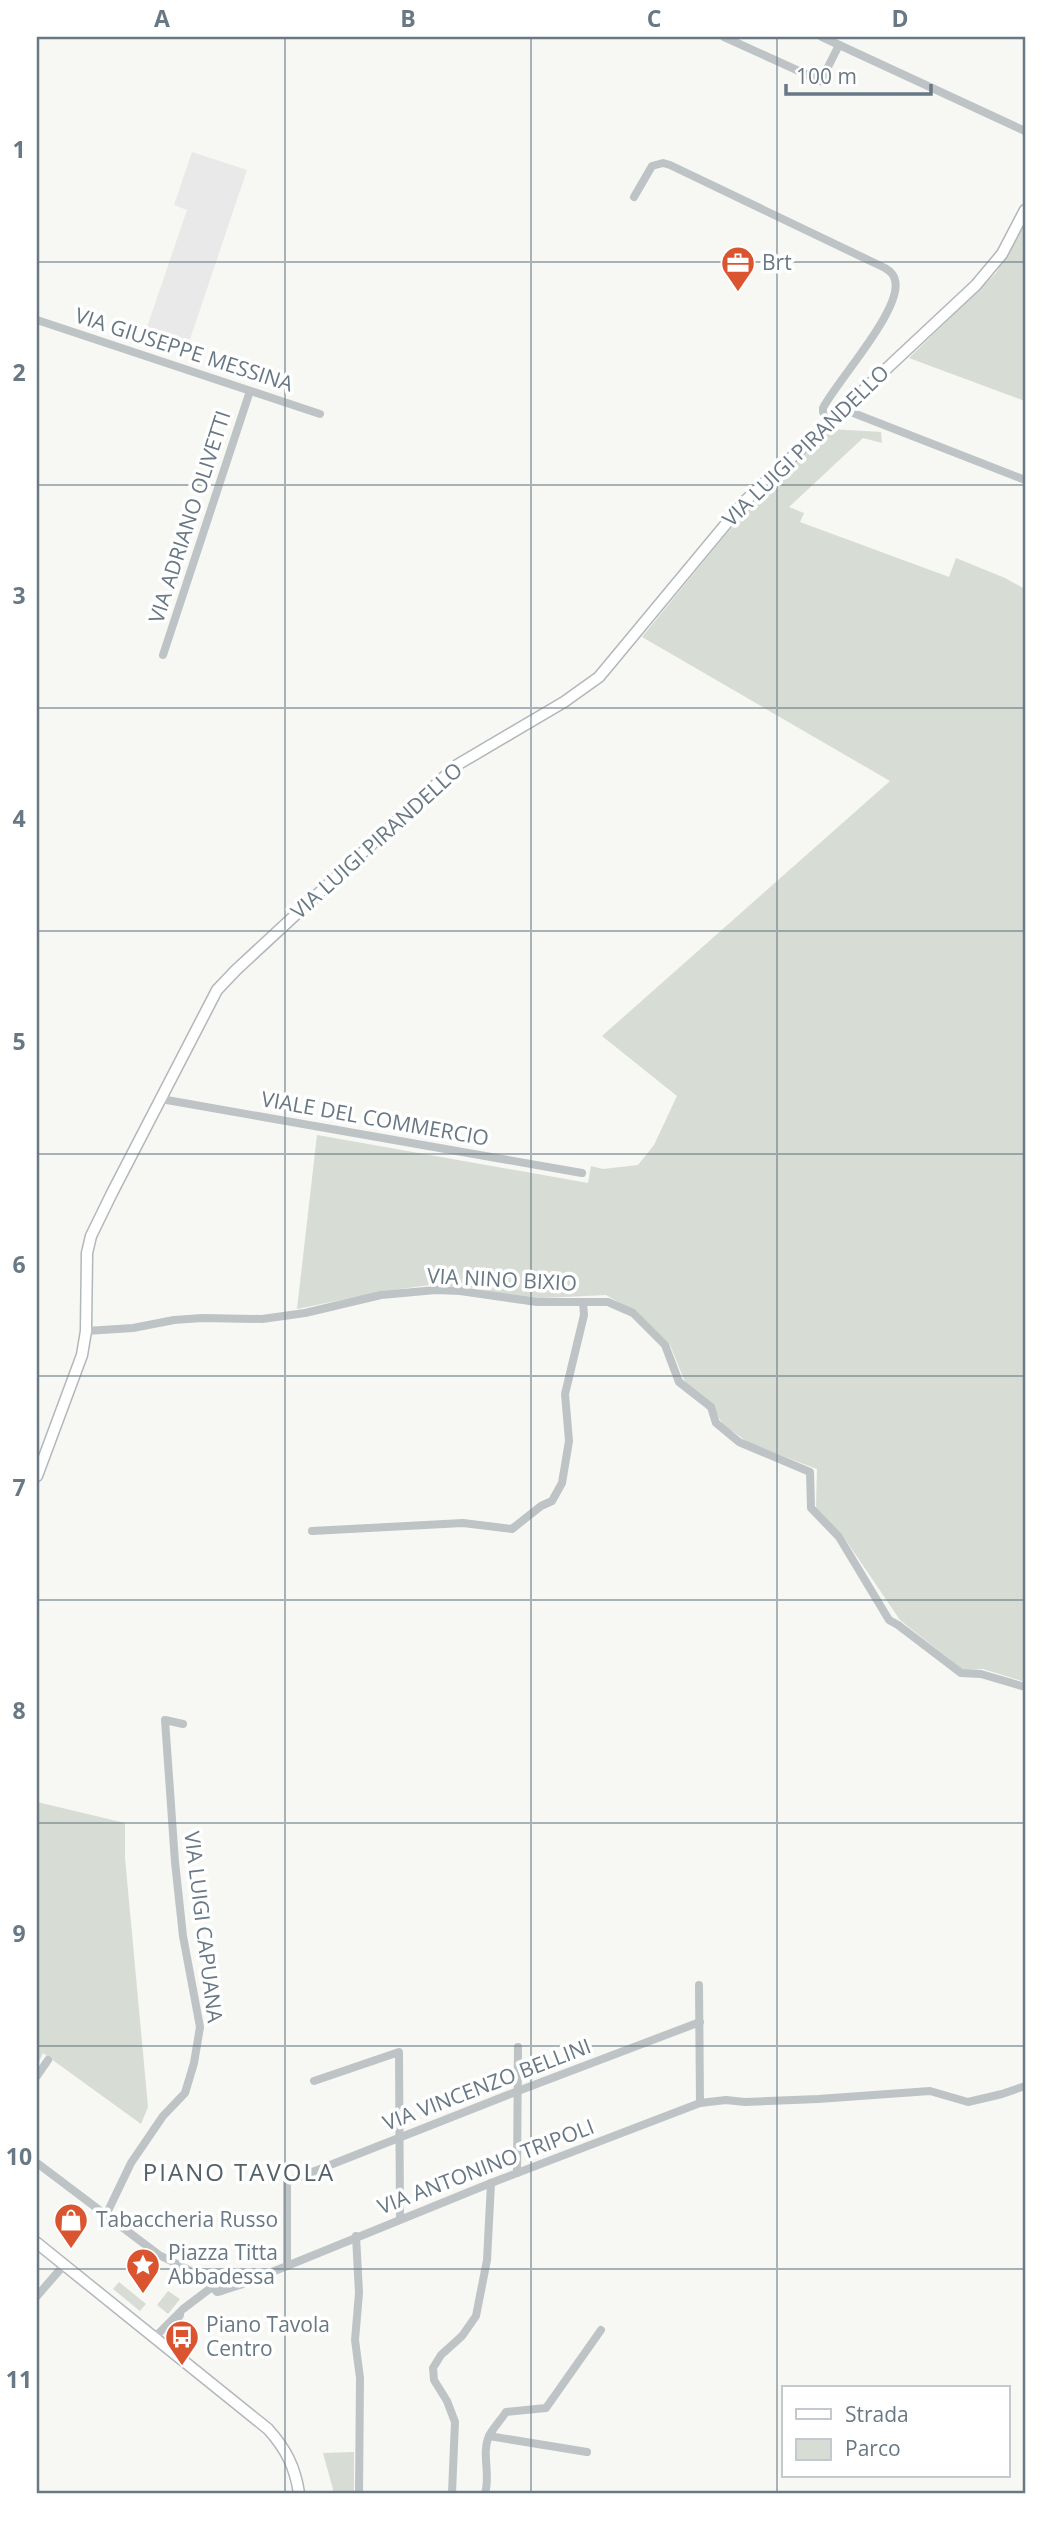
<svg xmlns="http://www.w3.org/2000/svg" width="1062" height="2530" font-family="'Open Sans',sans-serif">
<style>
.built{fill:#e8e9e8}
.green{fill:#d7dcd4}
.lines{fill:none;stroke-linecap:round;stroke-linejoin:round}
.secondary-casing{stroke:#b1b7bb;stroke-width:13}
.street{stroke:#bec3c6;stroke-width:8}
.secondary{stroke:#fff;stroke-width:10}
.grid{fill:none;stroke:#687884;stroke-width:2;stroke-opacity:0.55}
.labels{text-anchor:middle;stroke-width:7;stroke-linejoin:round;paint-order:stroke}
.poi-label{font-size:21px;fill:#687884;stroke:#fff;text-anchor:start}
.street-label{font-size:21px;fill:#687884;stroke:#fff}
.quarter-label{font-size:24px;letter-spacing:2px;fill:#556169;stroke:#fff}
.neatline{fill:none;stroke:#687884;stroke-width:2.5}
.grid-label{font-size:23px;text-anchor:middle;font-weight:bold;fill:#687884}
</style>
<rect width="100%" height="100%" fill="#f7f7f4"/>
<polygon class="built" points="192,152 247,170 185,354 143,339 187,210 174,205"/>
<g class="green">
<polygon points="1025,224 1025,401 909,358 996,273"/>
<polygon points="830,429 881,432 882,443 863,438 789,507 804,513 800,522 949,577 956,558 1005,578 1025,589 1025,1682 983,1669 963,1670 900,1620 843,1536 816,1509 817,1469 751,1444 723,1425 713,1407 685,1382 670,1345 638,1313 606,1295 523,1299 475,1288 430,1285 385,1291 297,1309 317,1135 588,1183 591,1166 603,1169 638,1165 654,1145 677,1096 602,1036 890,781 642,637 726,534 760,497"/>
<polygon points="37,1802 125,1823 125,1858 148,2107 141,2124 43,2053 37,2066"/>
<polygon points="119,2282 146,2304 140,2311 113,2289"/>
<polygon points="168,2291 180,2299 168,2314 157,2305"/>
<polygon points="354,2452 354,2493 334,2493 323,2453"/>
</g>
<g class="lines">
<g class="secondary-casing">
<g id="secondary">
<polyline points="37,1476 82,1355 86,1331 87,1253 91,1236 112,1193 217,990 236,970 457,765 564,702 599,677 745,501 976,285 1002,254 1025,210"/>
<path d="M37,2243L268,2429C286,2449 295,2467 299,2493"/>
</g>
</g>
<g class="street">
<polyline points="724,37 821,81 839,45"/>
<polyline points="822,37 1025,131"/>
<path d="M634,197L652,166L663,163L670,165L885,268C890,271 894,274 895,280C903,309 837,381 823,408V412L829,422"/>
<polyline points="37,320 320,414"/>
<polyline points="843,409 1025,480"/>
<polyline points="163,655 250,391"/>
<polyline points="161,1099 582,1173"/>
<polyline points="86,1331 133,1328 174,1320 202,1318 262,1319 305,1313 381,1295 436,1290 460,1291 537,1302 608,1302 633,1313 665,1345 679,1382 711,1407 716,1423 739,1442 810,1472 811,1508 839,1537 889,1620 898,1625 961,1673 981,1674 1025,1687"/>
<polyline points="312,1531 463,1523 512,1529 541,1506 552,1501 562,1483 569,1441 565,1394 584,1315 583,1302"/>
<polyline points="699,1985 700,2103"/>
<polyline points="37,2076 48,2060"/>
<polyline points="314,2081 399,2052 400,2219"/>
<polyline points="37,2163 159,2255 213,2282"/>
<polyline points="517,2173 518,2047"/>
<polyline points="106,2215 131,2163 163,2116 185,2093 194,2063 200,2027 183,1936 175,1862 165,1720 183,1724"/>
<polyline points="356,2236 359,2293 355,2340 360,2378 359,2493"/>
<polyline points="287,2264 287,2182 518,2091 700,2022"/>
<polyline points="221,2280 247,2279"/>
<polyline points="221,2291 223,2283 215,2280 212,2287 217,2292 221,2291 240,2285 491,2183 700,2103 726,2100 745,2102 818,2099 930,2091 968,2102 1002,2094 1025,2086"/>
<polyline points="37,2296 64,2265"/>
<polyline points="155,2337 183,2309 212,2287"/>
<polyline points="169,2348 175,2324 180,2315"/>
<polyline points="489,2436 587,2452"/>
<polyline points="452,2493 455,2422 447,2401 434,2380 433,2368 441,2355 462,2336 476,2316 487,2260 491,2183"/>
<path d="M485,2493C491,2475 481,2454 489,2436C493,2428 501,2420 506,2412L546,2408L601,2330"/>
</g>
<use href="#secondary" class="secondary"/>
</g>
<path class="grid" d="M285,37V2493M531,37V2493M777,37V2493M37,262H1025M37,485H1025M37,708H1025M37,931H1025M37,1154H1025M37,1376H1025M37,1600H1025M37,1823H1025M37,2046H1025M37,2269H1025"/>
<defs>
<g id="office-pin" transform="scale(1.75)"><path d="M0 17L-7.5 6A9.5 9.5 0 1 1 7.5 6Z" fill="#db5430" stroke="#fff"/><path d="M-6-3h4V-5.5h4V-3h4V5H-6ZM-1-4.5V-3h2v-1.5ZM-6 0V1H6V0Z" fill="#fff"/></g>
<g id="shop-pin" transform="scale(1.75)"><path d="M0 17L-7.5 6A9.5 9.5 0 1 1 7.5 6Z" fill="#db5430" stroke="#fff"/><path d="M-5-2.5h2.3a2.7 3.5 0 0 1 5.4 0H5L5.5 6h-11ZM-1.5-2.5h3a1.5 2.3 0 0 0-3 0Z" fill="#fff"/></g>
<g id="sight-pin" transform="scale(1.75)"><path d="M0 17L-7.5 6A9.5 9.5 0 1 1 7.5 6Z" fill="#db5430" stroke="#fff"/><path d="M0-6L1.8-2.2L6-1.7L2.9 1.2L3.7 5.4L0 3.3L-3.7 5.4L-2.9 1.2L-6-1.7L-1.8-2.2Z" fill="#fff"/></g>
<g id="bus-pin" transform="scale(1.75)"><path d="M0 17L-7.5 6A9.5 9.5 0 1 1 7.5 6Z" fill="#db5430" stroke="#fff"/><path d="M-5-6H5V4H4V6H2V4H-2V6H-4V4H-5ZM-3.5-4V0h7V-4ZM-3.5 1.2v1.5H-2V1.2ZM2 1.2v1.5H3.5V1.2Z" fill="#fff"/></g>
</defs>
<g fill-rule="evenodd">
<use href="#office-pin" x="738" y="263"/>
<use href="#shop-pin" x="71" y="2220"/>
<use href="#sight-pin" x="143" y="2265"/>
<use href="#bus-pin" x="182" y="2337"/>
</g>
<g class="labels">
<g class="poi-label">
<text x="762" y="270">Brt</text>
<text x="96" y="2227">Tabaccheria Russo</text>
<text x="168" y="2260">Piazza Titta<tspan x="168" dy="24">Abbadessa</tspan></text>
<text x="206" y="2332">Piano Tavola<tspan x="206" dy="24">Centro</tspan></text>
</g>
<g class="street-label">
<text transform="translate(184 350) rotate(18)" y="7">VIA GIUSEPPE MESSINA</text>
<text transform="translate(806 446) rotate(-44)" y="7">VIA LUIGI PIRANDELLO</text>
<text transform="translate(190 517) rotate(-72)" y="7">VIA ADRIANO OLIVETTI</text>
<text transform="translate(377 841) rotate(-42)" y="7">VIA LUIGI PIRANDELLO</text>
<text transform="translate(375 1119) rotate(10)" y="7">VIALE DEL COMMERCIO</text>
<text transform="translate(502 1280) rotate(3)" y="7">VIA NINO BIXIO</text>
<text transform="translate(203 1927) rotate(83)" y="7">VIA LUIGI CAPUANA</text>
<text transform="translate(487 2085) rotate(-21)" y="7">VIA VINCENZO BELLINI</text>
<text transform="translate(486 2167) rotate(-21)" y="7">VIA ANTONINO TRIPOLI</text>
</g>
<g class="quarter-label">
<text x="239" y="2181">PIANO TAVOLA</text>
</g>
</g>
<rect width="1062" height="2530" fill="none" stroke="#ffffff" stroke-width="77"/>
<rect x="782" y="2386" width="228" height="91" fill="#ffffff" stroke="#c3c9ce" stroke-width="2"/>
<rect x="796" y="2409" width="35" height="10" fill="#ffffff" stroke="#c3c9ce" stroke-width="2"/>
<text x="845" y="2422" font-size="21" fill="#687884">Strada</text>
<rect x="796" y="2439" width="35" height="21" fill="#d7dcd4" stroke="#c3c9ce" stroke-width="2"/>
<text x="845" y="2456" font-size="21" fill="#687884">Parco</text>
<path d="M786 84v10h145v-10" fill="none" stroke="#687884" stroke-width="3.5"/>
<text x="796" y="84" font-size="21" fill="#687884" stroke="#ffffff" stroke-width="5" paint-order="stroke">100 m</text>
<rect x="38" y="38" width="986" height="2454" class="neatline"/>
<g class="grid-label">
<text x="162" y="27">A</text>
<text x="408" y="27">B</text>
<text x="654" y="27">C</text>
<text x="900" y="27">D</text>
<text x="19" y="158">1</text>
<text x="19" y="381">2</text>
<text x="19" y="604">3</text>
<text x="19" y="827">4</text>
<text x="19" y="1050">5</text>
<text x="19" y="1273">6</text>
<text x="19" y="1496">7</text>
<text x="19" y="1719">8</text>
<text x="19" y="1942">9</text>
<text x="19" y="2165">10</text>
<text x="19" y="2388">11</text>
</g>
</svg>
